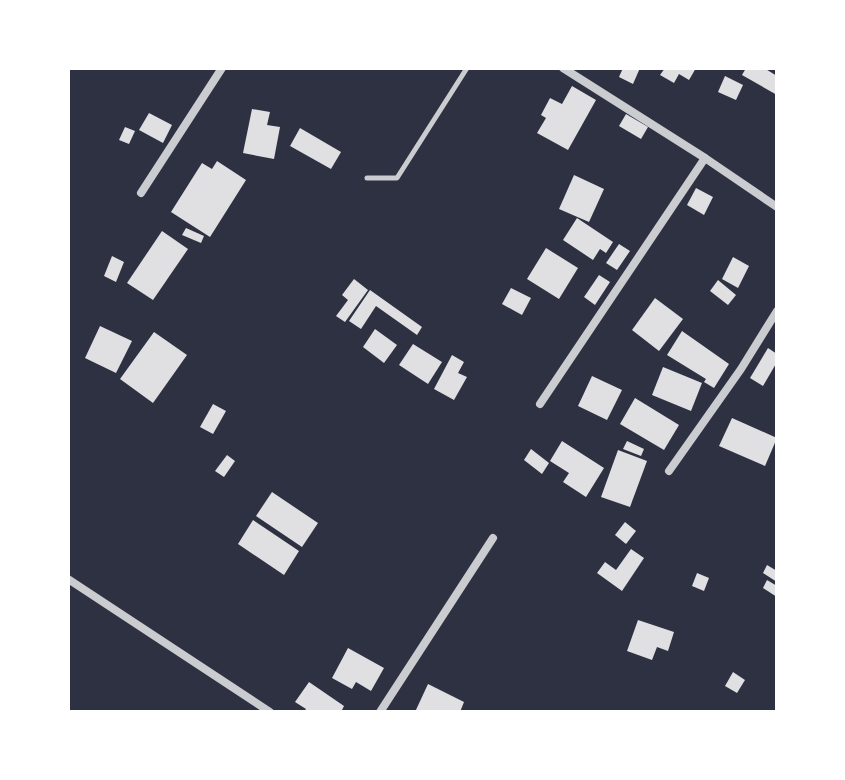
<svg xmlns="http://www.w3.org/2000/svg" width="845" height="780" font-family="Helvetica,sans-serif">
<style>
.building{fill:#e0e0e3}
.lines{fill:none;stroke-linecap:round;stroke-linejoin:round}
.service{stroke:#caccd0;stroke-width:5}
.minor{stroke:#caccd0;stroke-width:8}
</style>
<rect width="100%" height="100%" fill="#2d3142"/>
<g class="building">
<polygon points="623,68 640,68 633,84 619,77"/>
<polygon points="665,68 696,68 689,80 679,74 674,83 660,75"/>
<polygon points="746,68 764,68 777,76 777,95 742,75"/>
<polygon points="725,76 743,85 736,100 718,92"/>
<polygon points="572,86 596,100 568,150 537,133 546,118 541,115 550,98 562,104"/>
<polygon points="252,109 270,112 267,125 280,127 274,159 243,153"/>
<polygon points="149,113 172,125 163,143 139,130"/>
<polygon points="626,114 648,127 641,139 619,126"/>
<polygon points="125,127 135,131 129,144 119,140"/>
<polygon points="300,128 341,152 331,169 290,146"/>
<polygon points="217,161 246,180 210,237 171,212 202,163 212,169"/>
<polygon points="574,175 604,189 589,222 559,209"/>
<polygon points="696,188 713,197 704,215 687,205"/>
<polygon points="577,218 613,242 606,253 600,249 593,260 563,240"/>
<polygon points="186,228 204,236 201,243 182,235"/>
<polygon points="162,231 188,249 153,300 127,283"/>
<polygon points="619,244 630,251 617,270 606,263"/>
<polygon points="546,248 578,268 559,299 527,279"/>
<polygon points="112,256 124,262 116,282 104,276"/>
<polygon points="733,257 749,266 738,288 722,279"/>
<polygon points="599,275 610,282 595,305 584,297"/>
<polygon points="354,279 368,290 345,322 336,316 348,300 342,295"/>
<polygon points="718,280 736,295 728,305 710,291"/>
<polygon points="511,288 531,298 522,315 502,304"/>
<polygon points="370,290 422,327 417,335 376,306 361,329 349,321"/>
<polygon points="655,298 683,319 659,351 632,330"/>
<polygon points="100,326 132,341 116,373 85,358"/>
<polygon points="375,329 397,345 384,363 363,347"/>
<polygon points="682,331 729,364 714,388 704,382 706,379 667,355"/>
<polygon points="154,332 187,355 153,403 120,379"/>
<polygon points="413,344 442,362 428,384 399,365"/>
<polygon points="768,348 777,354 777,362 763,386 750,378"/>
<polygon points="452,355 464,362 458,373 467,377 454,400 434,389"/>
<polygon points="663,367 702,383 691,411 652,395"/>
<polygon points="592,376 622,390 607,420 578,406"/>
<polygon points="635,398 679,425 664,450 620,424"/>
<polygon points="213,404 226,411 213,434 200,427"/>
<polygon points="732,418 777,438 765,466 719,446"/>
<polygon points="562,441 604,468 586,497 563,482 569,473 550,461"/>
<polygon points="627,441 644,449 641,456 623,449"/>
<polygon points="531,449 549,463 542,474 524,460"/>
<polygon points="618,450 647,461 630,507 601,497"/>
<polygon points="227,455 235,461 224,477 215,471"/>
<polygon points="272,492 318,523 302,547 256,516"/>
<polygon points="253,520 299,551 284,575 238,544"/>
<polygon points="625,522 636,531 626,544 615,535"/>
<polygon points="631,549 644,558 622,591 597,573 605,562 616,570"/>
<polygon points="767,565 777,571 777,582 763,573"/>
<polygon points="697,573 709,578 704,591 692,586"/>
<polygon points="767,580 777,586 777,597 763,588"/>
<polygon points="638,620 674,632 668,651 657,647 652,660 627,651"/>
<polygon points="348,648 384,668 371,691 356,682 352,689 332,678"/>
<polygon points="733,672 745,680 737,693 725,686"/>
<polygon points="309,682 344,706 341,712 304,712 306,709 295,702"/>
<polygon points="428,684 464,702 460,712 415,712"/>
</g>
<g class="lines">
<polyline class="service" points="367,178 397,178 467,68"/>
<g class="minor">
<polyline points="563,68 705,158 777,207"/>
<polyline points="141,193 222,68"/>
<polyline points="540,404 705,158"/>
<polyline points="669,471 741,369 777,311"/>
<polyline points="68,579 270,712"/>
<polyline points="380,712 493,538"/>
</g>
</g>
<rect width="845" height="780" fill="none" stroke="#ffffff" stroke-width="140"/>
</svg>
